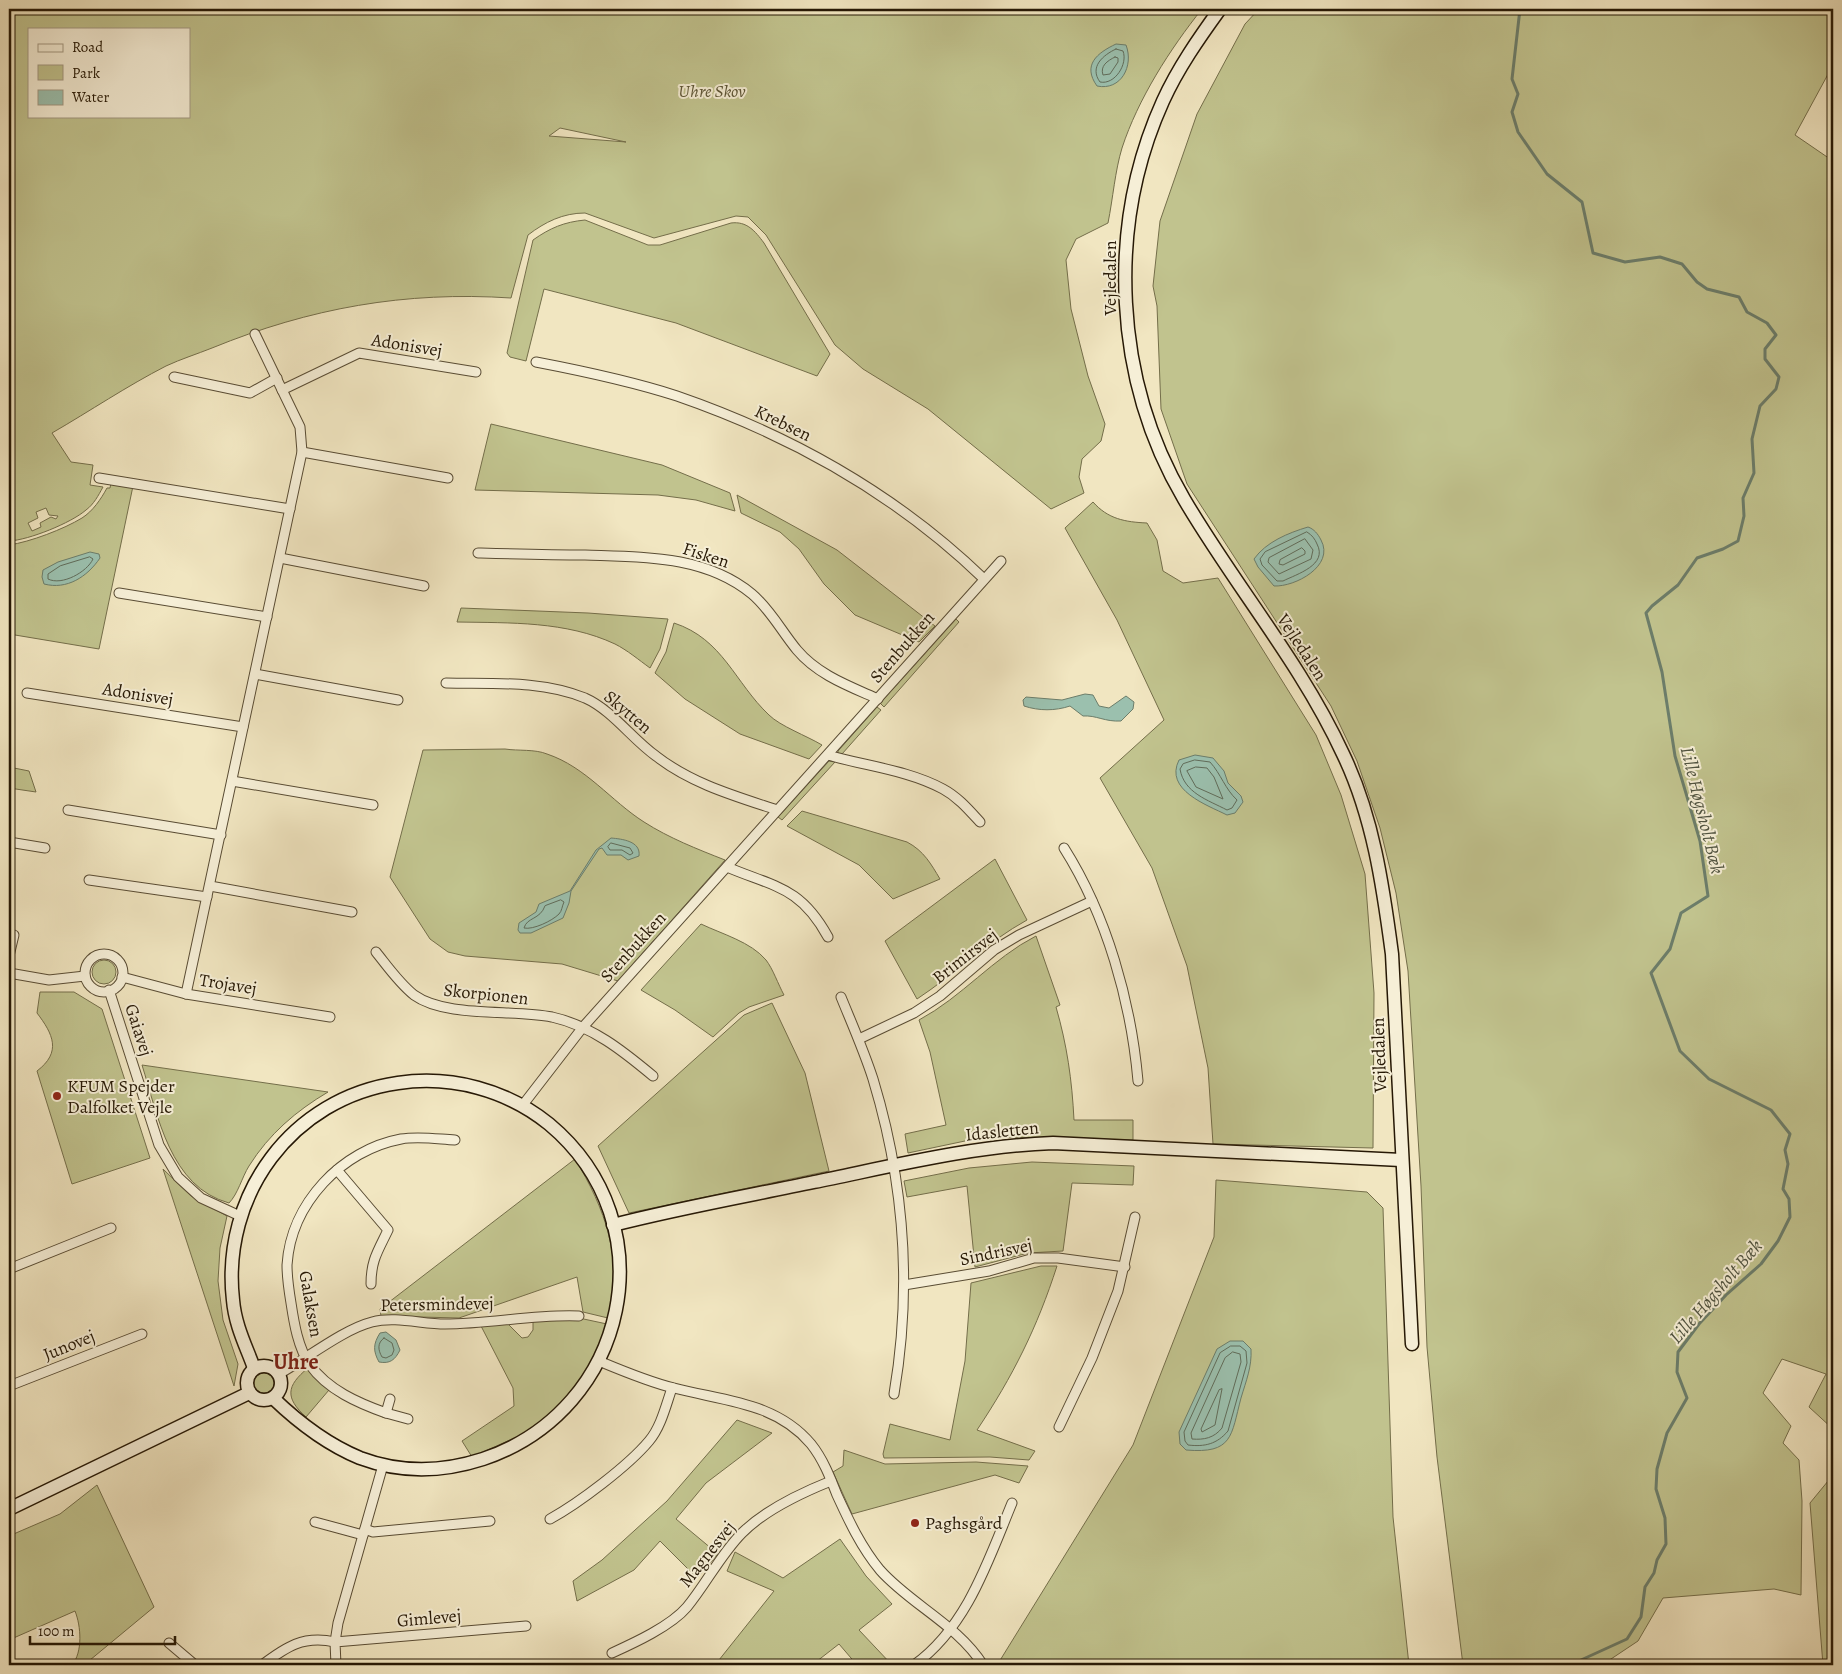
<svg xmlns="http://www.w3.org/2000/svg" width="1842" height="1674" font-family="Alegreya,serif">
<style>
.green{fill:#c1c38e;stroke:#746e4a;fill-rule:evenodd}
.water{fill:#9bc0ae;stroke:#6c7d6a}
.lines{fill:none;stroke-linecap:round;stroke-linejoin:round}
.shore{stroke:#606c5a;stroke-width:1}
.stream{stroke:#6c7d6a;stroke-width:3}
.street-casing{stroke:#594c34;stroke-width:11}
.secondary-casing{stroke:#261805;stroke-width:15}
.street{stroke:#f6efd7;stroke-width:9}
.secondary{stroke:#f6efd7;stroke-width:12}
.poi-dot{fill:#8f2418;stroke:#f6efd7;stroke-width:2}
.labels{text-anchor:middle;stroke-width:4;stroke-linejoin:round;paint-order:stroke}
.park-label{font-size:18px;font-style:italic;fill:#5c5435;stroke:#f6efd7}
.street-label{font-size:18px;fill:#261805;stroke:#f6efd7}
.poi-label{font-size:18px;fill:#261805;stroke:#f6efd7;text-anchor:start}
.water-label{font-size:19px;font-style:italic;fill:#4f5340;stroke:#f6efd7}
.district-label{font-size:22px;font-weight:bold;fill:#7a1f14;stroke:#f6efd7}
</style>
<rect width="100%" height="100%" fill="#f1e6c1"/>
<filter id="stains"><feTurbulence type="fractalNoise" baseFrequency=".004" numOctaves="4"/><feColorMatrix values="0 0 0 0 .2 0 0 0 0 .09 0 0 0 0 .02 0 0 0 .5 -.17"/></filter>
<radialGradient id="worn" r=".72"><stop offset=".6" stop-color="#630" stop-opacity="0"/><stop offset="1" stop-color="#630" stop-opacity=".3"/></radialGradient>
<g class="green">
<path d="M9,9H1202C1170,49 1138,99 1122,148C1115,171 1113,198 1108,223L1076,239L1066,260L1071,309L1088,376L1105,424L1101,441L1082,459L1079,477L1084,493L1051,509L928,409L863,369L835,345L766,235L748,217L736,216L654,238L585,213C563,213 545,222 528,235L511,298C405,291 310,308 212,348C197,354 181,359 166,366C127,386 90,411 52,433L71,462L93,465L90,485L103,487C98,496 94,504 86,510C71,523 29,540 9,541ZM29,29H189V116H29ZM560,128L626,142L549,136ZM46,508L49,515L58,516L56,519L51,517L40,523L41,527L32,531L28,523L38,518L36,512Z"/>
<polygon points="1259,9 1833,9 1833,65 1795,135 1833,161 1833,1429 1809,1407 1826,1374 1782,1359 1763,1393 1791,1426 1783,1443 1799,1460 1802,1501 1801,1595 1774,1589 1663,1598 1638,1641 1602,1665 1463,1665 1437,1457 1427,1347 1421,1186 1408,971 1396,893 1380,828 1357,761 1331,706 1187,484 1161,409 1157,306 1153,286 1160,221 1197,114 1245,24"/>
<path d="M585,220L648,245H660L731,223C747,221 755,231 764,243L830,354L817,376L676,323L544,289L526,361L510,357L507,353L533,240C550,228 564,222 585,220Z"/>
<polygon points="491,424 662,465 730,493 735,511 696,500 658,495 475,490"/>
<path d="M111,483L133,486L99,649L9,634V545C30,542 64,529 82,518C93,511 101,499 107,488H110Z"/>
<polygon points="737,495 837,550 935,626 919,642 855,615 824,584 799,549 780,532 741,513"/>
<path d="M1093,502C1108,519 1125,522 1147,523L1157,540L1163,571L1183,583L1218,578L1316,735L1341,795L1365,874L1374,993L1373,1148L1213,1144L1208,1068L1187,966L1152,868L1100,778L1164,720L1117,620L1065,528Z"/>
<path d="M461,608L588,613L668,619L660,649L650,668C639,660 627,650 615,644C566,621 510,623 457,622Z"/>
<polygon points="956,619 959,622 884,707 880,703"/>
<path d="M674,623C723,639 735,683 769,715C780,726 807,736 822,745L809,759L740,734L685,699L655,673L666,652Z"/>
<polygon points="877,707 881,710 842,754 838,754 838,751"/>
<path d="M505,749C518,751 535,749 547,754C586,767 611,801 644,822C669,838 697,849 725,860L618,981L562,964L465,956L448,952L430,939L390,877L423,750Z"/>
<polygon points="829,761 835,762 782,820 778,817"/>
<polygon points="9,767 29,771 36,792 9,788"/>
<path d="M802,811L907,842C924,851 931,864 940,879L893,899L859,865L787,826Z"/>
<path d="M995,859L1027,920C987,942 955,974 917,999L885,941Z"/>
<path d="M701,924C722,934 751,942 766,960C773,969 778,984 784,995L749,1007L739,1013L713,1037L675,1010L641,990Z"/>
<path d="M1036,936L1060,1005L1056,1007C1067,1045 1072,1080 1074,1120H1133V1140L1004,1137L965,1141L908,1153L905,1134L946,1125L930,1052L919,1020C962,997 993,958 1036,936Z"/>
<circle cx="104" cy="972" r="12"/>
<path d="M40,992H74L102,1009L150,1158L72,1184L37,1071C62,1052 53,1034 37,1013Z"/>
<polygon points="772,1003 805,1073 829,1171 629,1213 598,1146 744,1015"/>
<path d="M142,1065L328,1092C296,1111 269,1134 249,1166C242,1177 238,1194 229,1203C170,1187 158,1116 142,1065Z"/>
<path d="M575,1159C605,1208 624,1260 608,1318L583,1312L577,1277L459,1318L381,1316L380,1309Z"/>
<polygon points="1032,1162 1134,1166 1133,1185 1072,1183 1063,1251 1028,1253 975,1267 967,1186 907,1197 904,1181 969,1168"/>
<polygon points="163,1169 191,1196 227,1216 220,1248 218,1281 223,1320 238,1364 234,1386"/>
<polygon points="1216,1180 1367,1192 1383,1208 1393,1517 1409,1665 1001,1665 999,1662 1133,1445 1214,1237"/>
<path d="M1041,1266H1057C1037,1328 1013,1376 977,1430L1035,1451L1029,1460L990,1457L884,1458L883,1454L890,1424L950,1440L965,1361L971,1283Z"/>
<polygon points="579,1318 607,1324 601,1343 578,1385 539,1427 472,1457 462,1441 514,1406 513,1388 481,1326 508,1324 522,1338 528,1337 533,1330 533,1321"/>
<path d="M308,1368L329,1390L306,1417C285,1398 286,1386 308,1368Z"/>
<circle cx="264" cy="1383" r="10"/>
<polygon points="737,1420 772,1433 706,1483 676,1519 718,1554 697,1578 660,1541 634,1570 577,1601 573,1581 602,1560 667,1501"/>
<polygon points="844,1450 885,1464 976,1462 1028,1466 1019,1483 995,1475 852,1514 833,1472 843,1466"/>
<polygon points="1833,1475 1833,1665 1823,1665 1810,1503"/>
<path d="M97,1485L154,1607L84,1665H72C83,1652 81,1626 75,1611L9,1640V1536L60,1514Z"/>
<polygon points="840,1539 866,1576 892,1604 859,1630 892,1665 857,1665 839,1644 812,1665 715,1665 774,1591 727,1571 735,1552 783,1578"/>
</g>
<g class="water">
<path d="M1116,44L1126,45C1134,66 1121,91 1097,86C1082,65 1097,53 1116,44Z"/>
<path d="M1308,527C1314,529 1318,534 1321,540C1335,566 1295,587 1274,586L1258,567L1254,559C1266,542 1288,533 1308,527Z"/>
<path d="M90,552L99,554L100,558C87,577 67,590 44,584L42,577L43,570L58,562Z"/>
<path d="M1085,694L1093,695L1099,706L1109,708L1126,696L1134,702L1133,709L1121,721C1105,722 1096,715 1083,716L1070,706C1055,711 1039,711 1024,706L1023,700L1026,697L1062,700Z"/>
<path d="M1195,755L1213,758L1224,771L1228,783L1241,796L1243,802L1235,813L1227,815C1207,805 1164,790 1179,760Z"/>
<path d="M611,838C622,839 641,841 639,856L628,860L621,855H607L602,848L599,849L571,891L569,903L563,918L531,933H520L518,930L519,923L536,912L539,904L570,891L596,850Z"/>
<path d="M386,1332L396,1340L400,1350C395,1360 390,1364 379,1362C373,1351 373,1344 380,1333Z"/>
<path d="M1230,1341H1243L1251,1349C1252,1367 1246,1381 1241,1398C1231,1436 1233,1454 1186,1450L1180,1444L1179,1432L1217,1349Z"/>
</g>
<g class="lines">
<g class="shore">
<path d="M1116,49L1123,51C1128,64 1115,85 1100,82C1089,67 1103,55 1116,49Z"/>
<path d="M1115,57L1118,58V62L1110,74L1103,75C1100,66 1107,61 1115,57Z"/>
<path d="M1307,532C1312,535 1315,539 1317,544C1328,565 1297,574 1283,581H1277L1262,565L1260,559L1265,552Z"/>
<polygon points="1305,539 1313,550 1311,559 1279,574 1268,562 1269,558"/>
<polygon points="1302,548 1305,551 1305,554 1283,565 1279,564 1280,560"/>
<path d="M90,557L93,559C87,572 62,586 48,579V574L60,566Z"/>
<path d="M1195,760L1210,762C1221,774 1225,789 1237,800L1232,808L1227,810C1208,800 1184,793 1180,769L1183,764Z"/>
<polygon points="1196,767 1207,768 1214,777 1223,799 1196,787 1187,771"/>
<polygon points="611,843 630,848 633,853 630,855 622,850 610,850 608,847"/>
<path d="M561,900L564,902C562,906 562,911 559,914C552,921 533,930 524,928C527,917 540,920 545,906Z"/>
<path d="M384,1338L392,1343L394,1350L392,1355L386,1358L382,1357C378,1350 377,1343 384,1338Z"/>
<path d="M1231,1346H1240L1246,1351L1247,1363L1228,1431C1217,1444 1205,1447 1188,1445L1185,1441L1184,1432L1220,1353Z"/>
<path d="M1233,1352L1240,1354L1241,1362L1222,1428C1214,1438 1204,1440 1192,1439L1191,1433L1225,1358Z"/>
<polygon points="1222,1389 1215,1425 1202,1432 1201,1429 1219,1390"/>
</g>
<polyline class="stream" points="1520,9 1512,79 1518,94 1512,112 1518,132 1547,174 1582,202 1593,253 1625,262 1660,257 1682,264 1697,282 1707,289 1739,297 1747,312 1767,323 1776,335 1765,349 1765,359 1779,377 1776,389 1760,406 1752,439 1754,473 1743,498 1744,516 1738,541 1723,549 1697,558 1678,585 1652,606 1646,613 1662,672 1675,756 1700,841 1708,896 1681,913 1670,949 1651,973 1680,1051 1709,1079 1771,1110 1790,1134 1785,1150 1788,1164 1783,1189 1789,1199 1790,1217 1778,1241 1761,1264 1726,1295 1699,1324 1678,1352 1677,1372 1687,1398 1667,1433 1657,1469 1656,1489 1665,1518 1666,1544 1657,1560 1654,1573 1645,1587 1641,1617 1627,1639 1570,1665"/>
<g class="street-casing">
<g id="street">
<path d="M536,362C583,371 631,381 677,396C790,435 897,495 984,579"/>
<polyline points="174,377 250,393 277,378"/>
<polyline points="282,390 359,353 476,372"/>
<polyline points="302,452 448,478"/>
<polyline points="99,478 290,509"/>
<path d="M478,553C514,554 549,555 585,555C642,557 705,555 752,594C770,609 782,632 797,650C818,675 849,686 878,699"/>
<polyline points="280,558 424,586"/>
<polyline points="119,593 267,617"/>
<polyline points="255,674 398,700"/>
<path d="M446,683C492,684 541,680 585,698C612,710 632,739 656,756C692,784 735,796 777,810"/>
<polyline points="27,693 243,727"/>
<path d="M828,755C865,766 908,770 943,789C958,797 969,810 980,822"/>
<polyline points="232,781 373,805"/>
<polyline points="68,810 221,835"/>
<polyline points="9,842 45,848"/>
<path d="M1064,848C1107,916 1131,1002 1138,1081"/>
<path d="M727,867C774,887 800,886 828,937"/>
<polyline points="89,880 207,897"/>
<polyline points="210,886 352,912"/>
<path d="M376,952C388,967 399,983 414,995C446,1018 512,1009 552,1017C592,1026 623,1051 653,1076"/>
<circle cx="104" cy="973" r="19"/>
<polyline points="9,956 14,935"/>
<polyline points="9,973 49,980 85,976"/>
<polyline points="122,977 186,994 330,1017"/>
<polyline points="109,990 159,1145 178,1177 201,1198 240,1216"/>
<polyline points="186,994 302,452 300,427 255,334"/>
<path d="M841,997C852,1024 864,1051 873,1079C904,1181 912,1288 894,1394"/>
<polyline points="859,1039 914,1013 940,996 994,950 1019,935 1092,901"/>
<polyline points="522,1106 583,1027 1001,561"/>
<path d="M337,1170L388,1230C378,1251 371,1260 371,1284"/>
<polyline points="9,1269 111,1228"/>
<polyline points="904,1285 989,1271 1034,1258 1058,1258 1125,1267"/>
<path d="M599,1361C623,1371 649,1382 674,1388C723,1401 776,1402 811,1444C823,1459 830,1477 837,1495C849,1521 861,1547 880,1570C910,1604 958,1625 983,1665"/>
<path d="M279,1374C306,1359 344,1329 372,1322C395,1316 422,1324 445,1324C490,1324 534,1314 579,1316"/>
<polyline points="9,1386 142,1334"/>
<path d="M390,1399L386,1413C358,1403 328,1390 310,1365C298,1348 294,1323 291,1303C289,1291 287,1278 287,1265C291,1203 342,1150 401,1139C419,1136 437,1139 455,1140"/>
<polyline points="386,1413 408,1419"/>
<polyline points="1059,1427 1092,1358 1118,1291 1135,1217"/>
<path d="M550,1519C579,1503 628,1466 649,1441C661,1427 666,1405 672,1388"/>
<polyline points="315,1522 363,1535"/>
<polyline points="365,1529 373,1532 490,1521"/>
<polyline points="169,1643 195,1665"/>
<path d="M612,1653C634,1643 671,1626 687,1607C706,1584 721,1554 742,1533C765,1510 801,1493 831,1481"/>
<path d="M262,1665C286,1647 303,1635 335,1642L338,1623L383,1465"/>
<polyline points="336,1665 335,1642 526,1626"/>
<path d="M914,1665C967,1627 988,1561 1012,1503"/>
</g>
</g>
<g class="secondary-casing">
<g id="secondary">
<path d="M1220,9C1199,38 1178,68 1163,101C1106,227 1114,380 1184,499C1235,586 1301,663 1343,754C1373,816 1383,886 1392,954L1412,1344"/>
<path d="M613,1225C679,1208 747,1196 814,1182C893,1166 972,1146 1053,1143L1401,1160"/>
<circle cx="264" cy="1383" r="17"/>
<path d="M254,1368C246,1346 235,1325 233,1300C221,1195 292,1098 398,1083C451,1075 507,1090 549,1124C669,1224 629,1410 483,1459C443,1472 400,1473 360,1458C326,1444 299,1423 273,1398"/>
<polyline points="9,1509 249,1393"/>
</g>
</g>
<use href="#street" class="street"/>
<use href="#secondary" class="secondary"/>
</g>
<g class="poi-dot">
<circle cx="57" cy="1096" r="5"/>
<circle cx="915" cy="1523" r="5"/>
</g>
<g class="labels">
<g class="park-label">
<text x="712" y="97">Uhre Skov</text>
</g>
<g class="street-label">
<text transform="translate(1110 278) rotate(-90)" y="6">Vejledalen</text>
<text transform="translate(407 345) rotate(9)" y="6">Adonisvej</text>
<text transform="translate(783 423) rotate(26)" y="6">Krebsen</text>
<text transform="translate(706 555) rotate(18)" y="6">Fisken</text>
<text transform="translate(902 647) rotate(-49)" y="6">Stenbukken</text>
<text transform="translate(1302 647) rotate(57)" y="6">Vejledalen</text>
<text transform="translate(138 694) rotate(9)" y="6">Adonisvej</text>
<text transform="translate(628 712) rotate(40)" y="6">Skytten</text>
<text transform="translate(633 947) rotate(-48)" y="6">Stenbukken</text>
<text transform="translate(965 956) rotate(-38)" y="6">Brimirsvej</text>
<text transform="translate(228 984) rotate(9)" y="6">Trojavej</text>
<text transform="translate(486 994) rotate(6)" y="6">Skorpionen</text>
<text transform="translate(139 1030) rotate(72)" y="6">Gaiavej</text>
<text transform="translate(1379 1055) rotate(-92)" y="6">Vejledalen</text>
<text transform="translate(1002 1131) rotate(-6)" y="6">Idasletten</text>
<text transform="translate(996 1252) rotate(-12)" y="6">Sindrisvej</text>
<text transform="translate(311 1304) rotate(80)" y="6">Galaksen</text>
<text transform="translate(437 1304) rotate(-1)" y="6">Petersmindevej</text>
<text transform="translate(69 1345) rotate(-22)" y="6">Junovej</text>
<text transform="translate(707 1554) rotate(-52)" y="6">Magnesvej</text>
<text transform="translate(429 1618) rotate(-5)" y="6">Gimlevej</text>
</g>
<g class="poi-label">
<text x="67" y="1092">KFUM Spejder<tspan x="67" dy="21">Dalfolket Vejle</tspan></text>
<text x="925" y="1529">Paghsgård</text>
</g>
<g class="water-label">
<text transform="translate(1703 810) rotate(76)" y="7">Lille Høgsholt Bæk</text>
<text transform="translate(1715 1291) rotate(-49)" y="7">Lille Høgsholt Bæk</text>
</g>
<g class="district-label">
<text x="296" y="1369">Uhre</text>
</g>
</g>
<rect width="1842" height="1674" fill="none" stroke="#f1e6c1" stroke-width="30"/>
<rect x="10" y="10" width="1822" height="1654" fill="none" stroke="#261805" stroke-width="2.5"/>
<rect x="15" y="15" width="1812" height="1644" fill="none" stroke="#261805"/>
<rect x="28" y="28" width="162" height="90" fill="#f6efd7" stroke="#a39983"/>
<rect x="38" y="44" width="25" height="8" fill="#f6efd7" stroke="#a39983"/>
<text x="72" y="52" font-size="15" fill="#261805">Road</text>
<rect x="38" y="65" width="25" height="15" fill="#c1c38e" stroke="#a39983"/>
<text x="72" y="78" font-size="15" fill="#261805">Park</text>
<rect x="38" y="90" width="25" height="15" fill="#9bc0ae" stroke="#a39983"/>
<text x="72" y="102" font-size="15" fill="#261805">Water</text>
<path d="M30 1636v8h145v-8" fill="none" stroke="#261805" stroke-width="2.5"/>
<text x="38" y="1636" font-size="15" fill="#261805" stroke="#f6efd7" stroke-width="4" paint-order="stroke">100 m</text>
<rect width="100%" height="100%" filter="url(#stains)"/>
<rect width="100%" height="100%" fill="url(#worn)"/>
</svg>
